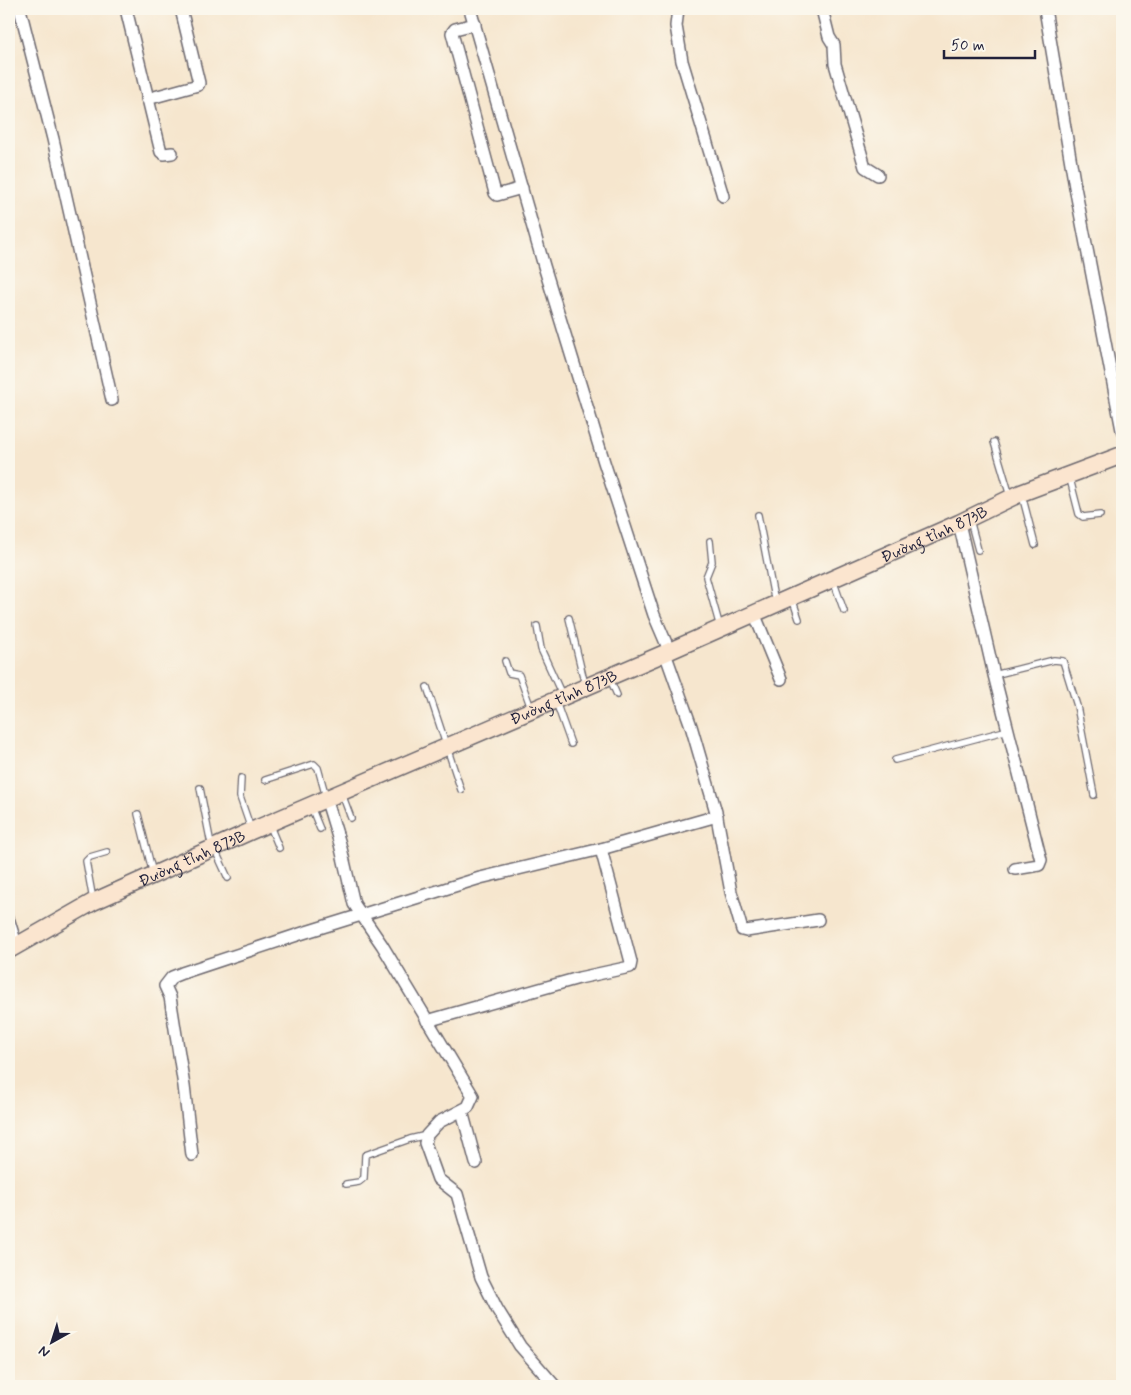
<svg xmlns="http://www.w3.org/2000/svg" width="1131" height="1395" font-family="Mynerve,sans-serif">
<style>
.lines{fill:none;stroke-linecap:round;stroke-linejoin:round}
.service-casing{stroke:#6c676e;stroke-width:8}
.minor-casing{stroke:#6c676e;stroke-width:14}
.secondary-casing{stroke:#6c676e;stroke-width:19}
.service{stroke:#fff;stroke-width:5.5}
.minor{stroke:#fff;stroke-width:11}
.secondary{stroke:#fbe5cf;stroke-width:16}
.labels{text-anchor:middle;stroke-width:5;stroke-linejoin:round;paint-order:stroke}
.street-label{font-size:16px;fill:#22223b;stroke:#fbf7ec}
</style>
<rect width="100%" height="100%" fill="#fbf7ec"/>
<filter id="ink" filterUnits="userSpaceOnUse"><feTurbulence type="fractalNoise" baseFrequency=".02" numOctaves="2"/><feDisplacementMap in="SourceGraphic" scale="10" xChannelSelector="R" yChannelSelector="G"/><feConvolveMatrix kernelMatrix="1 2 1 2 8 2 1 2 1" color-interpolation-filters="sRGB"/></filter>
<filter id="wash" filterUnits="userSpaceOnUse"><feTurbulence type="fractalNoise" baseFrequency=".0096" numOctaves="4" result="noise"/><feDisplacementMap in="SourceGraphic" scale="20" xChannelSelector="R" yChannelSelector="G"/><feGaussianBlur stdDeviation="1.12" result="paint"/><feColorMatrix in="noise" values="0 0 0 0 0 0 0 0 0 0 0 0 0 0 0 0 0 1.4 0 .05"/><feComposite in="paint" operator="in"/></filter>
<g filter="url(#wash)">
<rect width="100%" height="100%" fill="#f6e6ce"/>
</g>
<g filter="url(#ink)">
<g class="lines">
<g class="service-casing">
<g id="service">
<polyline points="994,442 1010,496"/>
<polyline points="1069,475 1079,514 1083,517 1100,515"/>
<polyline points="1022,495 1035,545"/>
<polyline points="758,515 775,603"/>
<polyline points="970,520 978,550"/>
<polyline points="710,541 712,562 706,577 720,627"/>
<polyline points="833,580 844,611"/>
<polyline points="792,598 799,619"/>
<polyline points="569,618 585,685"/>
<polyline points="537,626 541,649 562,695"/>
<polyline points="505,661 509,673 519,675 531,708"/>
<polyline points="994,675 1054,660 1063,661 1077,706 1094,795"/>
<polyline points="610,679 617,695"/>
<polyline points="427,687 461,790"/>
<polyline points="556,702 571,744"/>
<polyline points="895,760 1008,730"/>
<polyline points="241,778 240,797 251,829"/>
<polyline points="265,780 314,764 318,768 326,797"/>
<polyline points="200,788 210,839 228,878"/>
<polyline points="342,794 351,818"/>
<polyline points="311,807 320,829"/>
<polyline points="138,814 153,874"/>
<polyline points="270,826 279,848"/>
<polyline points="93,900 86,861 90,857 107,852"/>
<polyline points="346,1184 359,1182 364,1178 365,1155 410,1139 427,1135"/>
</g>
</g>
<g class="minor-casing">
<g id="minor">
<polyline points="20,9 53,139 112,400"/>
<polyline points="126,9 161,152 164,154 172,153"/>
<polyline points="470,9 544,266 604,462 654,615 669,650"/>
<polyline points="678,9 676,26 682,61 723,196"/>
<polyline points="822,9 829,37 834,45 835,64 865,167 878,175"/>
<polyline points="1045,9 1075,187 1122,430"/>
<polyline points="475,24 455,29 452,33 495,193 497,195 522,188"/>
<polyline points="147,99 198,85 199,83 181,9"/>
<polyline points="959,523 994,675 1041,860 1039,865 1015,869"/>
<polyline points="754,613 781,679"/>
<polyline points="665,653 691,726 716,812 731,892 742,930 746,931 818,920"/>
<polyline points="326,798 340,844 354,904 382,945 473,1096 468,1107 439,1122 427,1135 425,1143 438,1179 457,1194 481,1277 497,1309 520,1346 555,1386"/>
<polyline points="601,849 717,816"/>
<polyline points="9,921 16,944"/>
<polyline points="462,1111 476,1163"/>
<polyline points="192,1155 184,1086 170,997 165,986 172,977 182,973 303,933 480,878 601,849 631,962 630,967 579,978 427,1021"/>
</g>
</g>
<g class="secondary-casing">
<g id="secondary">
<path id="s1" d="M9,950L93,902L251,831L665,653L959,523L1021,493L1122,455"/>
</g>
</g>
<use href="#service" class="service"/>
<use href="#minor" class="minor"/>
<use href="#secondary" class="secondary"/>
</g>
</g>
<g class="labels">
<g class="street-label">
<text dy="6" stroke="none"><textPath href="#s1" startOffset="1015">Đường tỉnh 873B</textPath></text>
<text dy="6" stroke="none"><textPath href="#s1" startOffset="610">Đường tỉnh 873B</textPath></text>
<text dy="6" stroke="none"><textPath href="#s1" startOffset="205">Đường tỉnh 873B</textPath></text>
</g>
</g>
<rect width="1131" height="1395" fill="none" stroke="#fbf7ec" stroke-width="30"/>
<g transform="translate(52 1342) rotate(219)" stroke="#fbf7ec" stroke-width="4" paint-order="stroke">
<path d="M0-4L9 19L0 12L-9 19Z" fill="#22223b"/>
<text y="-8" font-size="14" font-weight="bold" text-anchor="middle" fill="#22223b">N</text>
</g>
<path d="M944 50v8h91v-8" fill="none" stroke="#22223b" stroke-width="2.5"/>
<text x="951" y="50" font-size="15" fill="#22223b" stroke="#fbf7ec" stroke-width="4" paint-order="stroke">50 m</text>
</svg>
